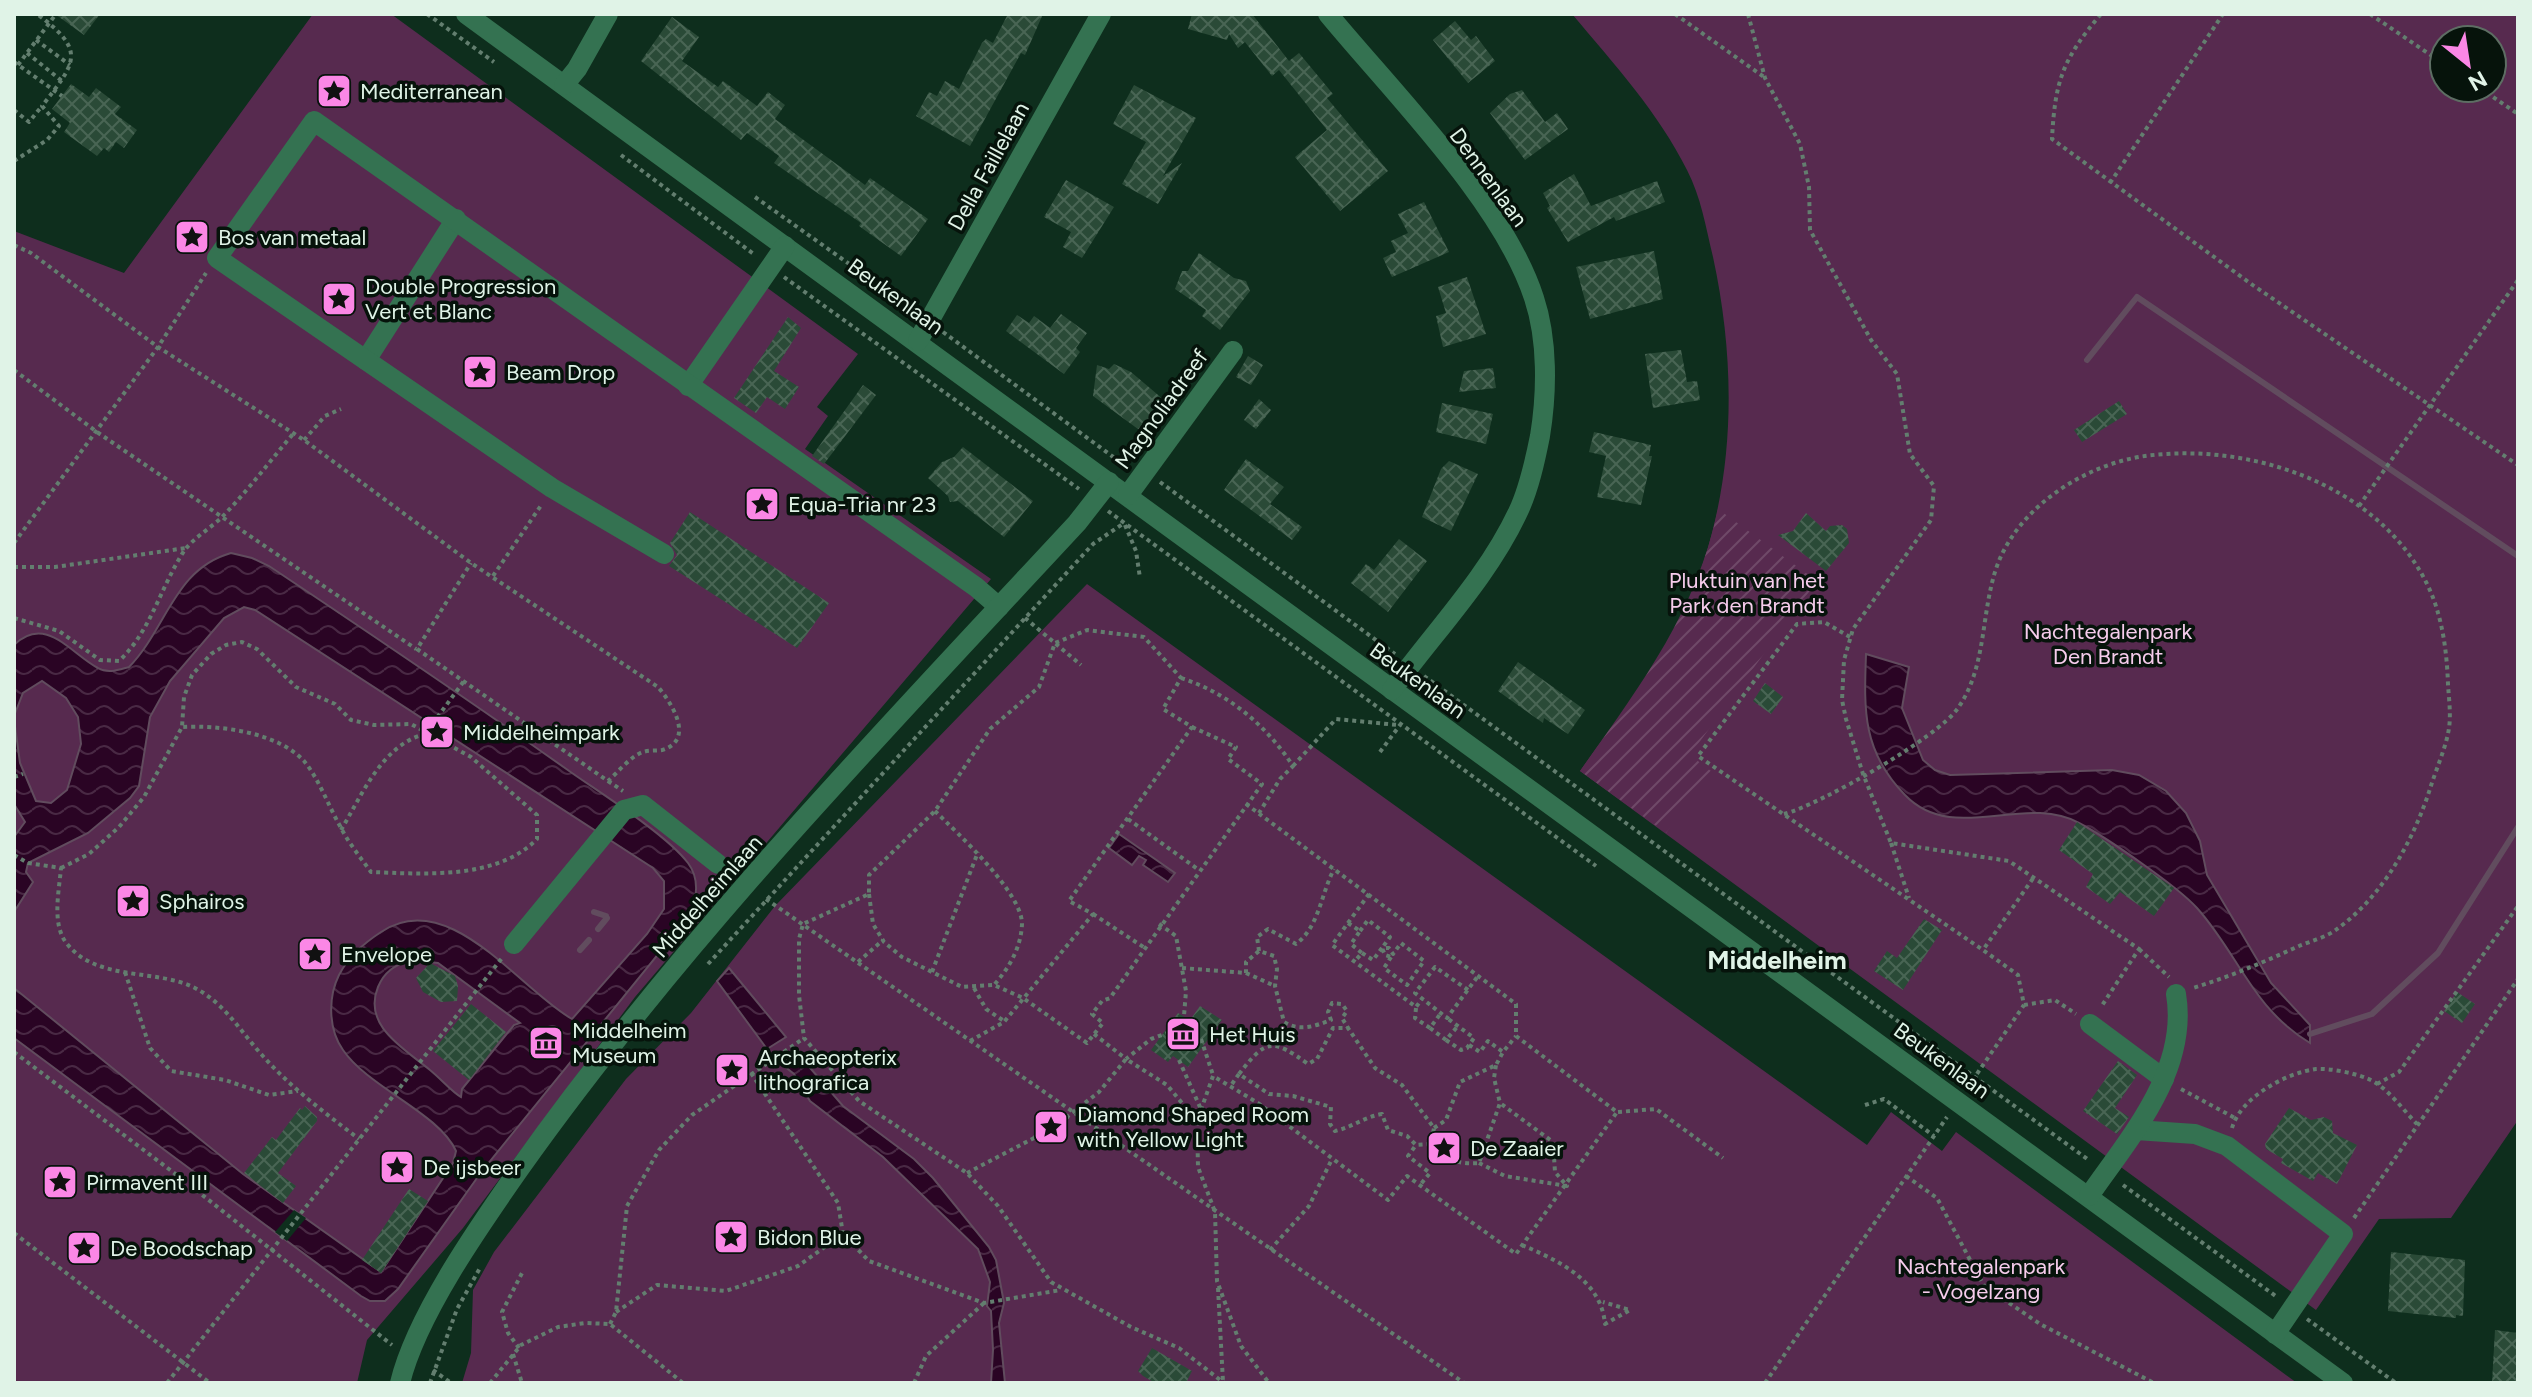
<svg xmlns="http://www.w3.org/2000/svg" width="2532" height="1397" font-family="Figtree,sans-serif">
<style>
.park{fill:#572a4f;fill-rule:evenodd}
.garden{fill:url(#garden-furrows)}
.water{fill:url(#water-waves);stroke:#614c5e;stroke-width:2;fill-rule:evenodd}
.pier{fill:#0e2e1d}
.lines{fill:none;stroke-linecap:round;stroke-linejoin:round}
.stream{stroke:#614c5e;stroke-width:6}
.building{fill:url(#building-cross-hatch)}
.path{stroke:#637e6f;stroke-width:4;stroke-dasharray:4 4;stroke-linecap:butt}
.minor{stroke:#347251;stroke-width:20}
.labels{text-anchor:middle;stroke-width:7;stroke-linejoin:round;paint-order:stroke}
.poi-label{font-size:22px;fill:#e0f3e7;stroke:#06130b;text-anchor:start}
.street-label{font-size:22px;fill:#e0f3e7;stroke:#06130b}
.park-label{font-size:22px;fill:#f6ccec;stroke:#06130b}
.quarter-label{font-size:26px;font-weight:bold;fill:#e0f3e7;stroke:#06130b}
</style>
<defs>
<pattern id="garden-furrows" width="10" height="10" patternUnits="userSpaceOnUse" patternTransform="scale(2)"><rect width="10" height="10" fill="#572a4f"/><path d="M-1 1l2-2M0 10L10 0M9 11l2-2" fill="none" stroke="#6f4968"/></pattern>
<pattern id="water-waves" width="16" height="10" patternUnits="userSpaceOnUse" patternTransform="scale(2)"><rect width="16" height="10" fill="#2a0424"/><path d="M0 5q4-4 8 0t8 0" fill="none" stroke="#492944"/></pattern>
<pattern id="building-cross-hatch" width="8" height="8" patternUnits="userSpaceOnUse" patternTransform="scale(2)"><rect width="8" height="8" fill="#2a4a37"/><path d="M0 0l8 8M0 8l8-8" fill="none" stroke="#496554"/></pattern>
</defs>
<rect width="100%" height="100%" fill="#0e2e1d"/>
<g class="park">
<polygon points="313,14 391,14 858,354 817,407 828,416 805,449 991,579 635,997 463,1228 367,1340 357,1383 14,1383 14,231 124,273"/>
<path d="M1572,14H2518V1120L2451,1218L2379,1219L2316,1310L1580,771C1616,720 1657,671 1683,614C1735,502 1739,377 1713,257C1706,228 1701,197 1687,170C1658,112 1614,64 1572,14ZM2444,40H2492V88H2444Z"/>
<polygon points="1087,584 1867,1145 1891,1112 1942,1151 1956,1132 2297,1383 462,1383 471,1353 473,1290 494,1252 626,1079 691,1013 775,906"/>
</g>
<path class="garden" d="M1718,509L1817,581L1690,755L1711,771L1666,833L1580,771C1640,686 1696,613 1718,509Z"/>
<g class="water">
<path d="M231,553L252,558L269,566C371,634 472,702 572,773C602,794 667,835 688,863C700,879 697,898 690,915L482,1171L398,1289L385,1301H370L361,1296L14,1038V988L243,1174L381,1272L453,1163L456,1151C439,1113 369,1088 343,1050C328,1029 328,997 339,975C349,956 363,944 381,932C449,886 519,989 572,1019L647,934L664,909V881L653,868L255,610L244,607L224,618L170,681L150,717L139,786L130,798L88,833L28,863L26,872L33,882L14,912V837L25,822L14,804V719L20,763L36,801L51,803L67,790L81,744L78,717L66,698L42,681L23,693L14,716V645C46,614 71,654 98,668C108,674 118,670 129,667C167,628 174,569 231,553ZM410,960L438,963L520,1023L514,1025L462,1089L461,1097C453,1093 440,1078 430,1070C405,1049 362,1026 378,987C384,972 395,965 410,960Z"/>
<path d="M1866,654L1909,667L1902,708L1923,760L1935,770L1950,775L2112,770L2139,775L2166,791L2186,813L2200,841L2207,875L2271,983L2310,1025V1043C2252,1008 2239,955 2197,908C2177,886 2106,837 2079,823C2024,793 1953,845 1905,795C1862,751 1864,710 1866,654Z"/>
<polygon points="1119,834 1175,873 1168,882 1143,865 1146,860 1139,856 1132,865 1109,848"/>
<polygon points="729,968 786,1037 767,1049 717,981"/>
<polygon points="798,1054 843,1106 914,1159 933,1178 989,1247 996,1260 1004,1303 999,1323 1005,1383 991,1383 993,1350 991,1311 987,1306 990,1282 978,1249 883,1157 810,1101 794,1074 779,1062"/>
</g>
<polygon class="pier" points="294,1210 306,1218 287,1241 275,1232"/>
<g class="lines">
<g class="stream">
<polyline points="2087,360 2137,297 2518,556"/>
<polyline points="594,912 606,916"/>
<polyline points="598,929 607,918"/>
<polyline points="580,950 589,940"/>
<polyline points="2310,1034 2372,1014 2438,953 2518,827"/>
</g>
</g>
<g class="building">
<polygon points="55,14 100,14 84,35"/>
<polygon points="1008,14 1043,14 1025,55 1021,53 970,146 916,116 929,92 937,96 945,81 959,89 982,43 986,39 993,43"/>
<polygon points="1192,14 1252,14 1289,61 1299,53 1333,94 1327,98 1388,171 1340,211 1295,157 1327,130 1279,70 1272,76 1245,42 1238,48 1229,34 1227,40 1188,29"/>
<polygon points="672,17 699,37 682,61 718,87 723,81 757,106 768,92 785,105 775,119 865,185 870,178 928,219 901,256 859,226 861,223 774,163 779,156 747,133 741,140 641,61"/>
<polygon points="1455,21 1471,40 1476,36 1495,61 1468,83 1433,40"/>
<polygon points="71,84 89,97 96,88 121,107 115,114 137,130 124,148 116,142 109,152 104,148 97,156 64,132 70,123 52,109"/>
<polygon points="1134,85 1196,118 1163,176 1182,163 1158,204 1122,184 1146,142 1113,124"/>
<polygon points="1522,90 1545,122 1557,113 1568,129 1525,160 1490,113 1510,94"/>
<polygon points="1574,174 1591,206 1657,181 1665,202 1616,221 1614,217 1568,242 1547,208 1550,206 1543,193"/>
<polygon points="1066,180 1114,207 1082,258 1063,247 1071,232 1044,217"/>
<polygon points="1424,202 1449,252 1392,277 1383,258 1396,252 1391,241 1408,233 1398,214"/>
<polygon points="1654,251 1663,299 1590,319 1576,267"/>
<polygon points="1199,253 1234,278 1246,281 1250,291 1220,330 1202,316 1206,310 1175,289 1182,271 1188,271"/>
<polygon points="1467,277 1486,334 1443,347 1436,316 1446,313 1438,287"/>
<polygon points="1061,314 1087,333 1076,348 1080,352 1064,374 1006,331 1017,315 1029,323 1034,316 1050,328"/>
<polygon points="788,317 801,328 774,371 799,387 785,409 767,397 756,413 734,398"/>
<polygon points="1681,350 1687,382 1697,381 1700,400 1653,408 1645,354"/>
<polygon points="1248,356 1263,365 1251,385 1236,377"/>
<polygon points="1114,364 1131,372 1164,400 1142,432 1093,396 1097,365 1109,369"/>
<polygon points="1493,368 1496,388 1459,392 1464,371"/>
<polygon points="863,385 876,395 824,464 812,456"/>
<polygon points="1259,399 1271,410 1256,429 1244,420"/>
<polygon points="2119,401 2127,414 2082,442 2074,430"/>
<polygon points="1442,403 1493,414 1486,444 1436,432"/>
<polygon points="1594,432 1651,445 1649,456 1652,456 1641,505 1597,497 1606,456 1589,452"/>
<polygon points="963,447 1033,501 1004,537 958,501 950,502 948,496 928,478 942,462 954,457"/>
<polygon points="1246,459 1284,487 1270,504 1302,527 1292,540 1224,490"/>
<polygon points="1449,461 1478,474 1451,531 1422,517 1441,469"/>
<polygon points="690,512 829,603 797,648 669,566 677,555 670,543"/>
<polygon points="1806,513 1826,531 1830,526 1842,525 1847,529 1849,543 1826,571 1778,535 1793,531"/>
<polygon points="1399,539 1427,561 1388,612 1351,583 1366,564 1374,570"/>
<polygon points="1518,662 1585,710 1568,734 1544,718 1543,723 1498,691"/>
<polygon points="1765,683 1783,697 1771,714 1753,701"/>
<polygon points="2077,822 2174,888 2154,916 2120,892 2110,904 2086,887 2093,874 2059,850"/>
<polygon points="1924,919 1942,930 1903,990 1874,971 1887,951 1897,958"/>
<polygon points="430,963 455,976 458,986 457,1001 441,1002 423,992 416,978"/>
<polygon points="2457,992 2475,1004 2462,1023 2444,1011"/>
<polygon points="471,1004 506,1032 469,1080 433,1051"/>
<polygon points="1200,1006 1222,1020 1188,1067 1173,1056 1168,1062 1151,1050 1178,1013 1190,1020"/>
<polygon points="2118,1061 2137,1075 2115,1108 2129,1117 2117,1134 2083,1111"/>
<polygon points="305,1106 317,1117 317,1121 278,1173 296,1186 283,1203 244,1173 272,1137 276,1140 300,1108 302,1110"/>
<polygon points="2289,1108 2311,1120 2324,1117 2332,1121 2333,1133 2357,1145 2337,1184 2318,1173 2313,1181 2281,1163 2283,1159 2266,1149 2265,1144"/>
<polygon points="409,1189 428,1201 381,1273 362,1260"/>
<polygon points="2391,1252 2465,1260 2463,1316 2456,1315 2456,1318 2388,1311"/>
<polygon points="2495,1330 2518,1333 2518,1383 2492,1383"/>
<polygon points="1152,1348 1192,1371 1186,1383 1155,1383 1143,1376 1138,1371"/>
</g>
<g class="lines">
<g class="path">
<polyline points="427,14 494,62"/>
<polyline points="1675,14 1764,77"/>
<polyline points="1748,14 1765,78 1800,144 1809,187 1810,230 1871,340 1897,374 1910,454 1934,486 1931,520 1853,629 1844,660 1842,700 1846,719 1863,774 1891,843 2009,861 2139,949 2101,1007"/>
<path d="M2101,14C2063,59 2055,80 2052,139L2254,286L2518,465"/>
<polyline points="2370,14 2444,64"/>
<polyline points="36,40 70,65"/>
<polyline points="27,53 62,81"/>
<polyline points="14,62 62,96"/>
<polyline points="18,65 56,14"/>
<polyline points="2480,88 2518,114"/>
<polyline points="14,110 29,122 42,106"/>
<polyline points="621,155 755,255"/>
<path d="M14,161L47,140L59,126L42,106C76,62 87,51 37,14"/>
<polyline points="2110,183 2223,14"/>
<polyline points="755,197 914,310"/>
<path d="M14,245L31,253L158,347L304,440L471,563L658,687C671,702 696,740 662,750C656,751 649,750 643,752C631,756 618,772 608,781L417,649L471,563"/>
<polyline points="784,277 1079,489"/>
<polyline points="943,332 1116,459 1128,463"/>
<polyline points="14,370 97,432 416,649"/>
<polyline points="304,440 325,416 341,409"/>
<polyline points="1160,482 1395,654"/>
<polyline points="2359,506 2518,280"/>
<polyline points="1108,511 1596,866"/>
<polyline points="1125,525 1136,551 1140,578"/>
<polyline points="14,543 158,347 206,273"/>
<polyline points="14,567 55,567 186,548"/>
<polyline points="493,576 542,504"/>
<path d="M14,618L59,631L100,660L119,661C151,631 160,588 184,551C194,537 213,527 225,514C249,489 270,461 293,434"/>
<polyline points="1025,618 1081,665"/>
<polyline points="1850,637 1824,622 1797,624 1698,756 1983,950"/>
<polyline points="1424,676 2090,1161"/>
<path d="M1181,678C1228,693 1266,725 1293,766L1280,779L1259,813"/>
<polyline points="1380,752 1400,725"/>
<polyline points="1293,766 1336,719 1398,725"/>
<polyline points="14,777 23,774"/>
<polyline points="608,781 623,791"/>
<polyline points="1246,804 1516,1004 1516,1036 1617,1112 1516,1254 1407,1176 1388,1200 1258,1103 1213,1076 1197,1121 1198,1167 1215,1212 1217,1281 1241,1346 1269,1383"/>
<path d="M935,811C957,833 1022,892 1022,924C1021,948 1009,968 994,985"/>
<path d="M1784,814C1819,805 1939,737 1958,708C1986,668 1981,617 1995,572C2014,510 2082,465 2145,456C2248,442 2376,483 2426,582C2442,613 2447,651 2448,685C2449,699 2451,715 2449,728C2446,748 2436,769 2430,789C2413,841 2383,896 2337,929C2327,937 2311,941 2299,946C2264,962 2229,977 2193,988"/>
<polyline points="1128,819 1199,870"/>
<path d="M341,830C362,795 382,745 425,734L464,681"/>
<polyline points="1891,843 1909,898"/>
<path d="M14,855L28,863L61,868C59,892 51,926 68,945C98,981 155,969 193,987C224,1002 240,1031 262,1055C290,1087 325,1113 359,1139"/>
<path d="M61,868L89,854L119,827L144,797L182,727L184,697L192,675L211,654L226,645L242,642L257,649L296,687L335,704L351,720L374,725L411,724L471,757L537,815V839C497,880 424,874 371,872C360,857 348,842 340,826C328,805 319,779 304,761C277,732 220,725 182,727"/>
<polyline points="869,894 873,924 884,942 902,957 962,987 994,985 1023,998 1087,1043 1103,1023 1092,1014 1102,1001 1110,998 1262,784 1228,759 1236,747 1192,727"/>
<polyline points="1369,894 1332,945 1416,1007 1422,999"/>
<polyline points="766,899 1464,1383"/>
<polyline points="1093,914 1145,948"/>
<polyline points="1348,923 1360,931 1351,944 1362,953 1355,961"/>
<polyline points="1159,924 1176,936 1186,991 1184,1016"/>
<polyline points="1360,931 1368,920 1390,937 1382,948 1385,955 1391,957"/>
<polyline points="2139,949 2169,977"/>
<path d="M1259,951L1257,937L1268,929L1296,944C1319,927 1321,894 1334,869"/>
<polyline points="1362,953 1373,960 1382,948 1389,948 1393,954 1401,943 1424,961 1407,985 1384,968 1393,954"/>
<polyline points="858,962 883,940"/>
<polyline points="708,964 1093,544 1124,523"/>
<path d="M1182,968L1246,973V962L1259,951L1274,956L1277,969L1275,986L1284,1022C1300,1032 1315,1026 1331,1020L1328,1012L1332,1003L1342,1004L1347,1011L1342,1018L1348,1028"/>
<polyline points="125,972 150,1048 171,1071 225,1080 269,1095 298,1091"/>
<polyline points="932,972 978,852"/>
<polyline points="1246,973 1275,986"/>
<polyline points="974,988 986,1009 1004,1021"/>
<polyline points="1468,990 1435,967 1415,993 1447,1018 1478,976"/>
<polyline points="2024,1005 2055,1000 2076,1014"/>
<polyline points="1416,1008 1415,1018 1430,1028 1441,1013"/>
<polyline points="1430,1028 1446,1040 1457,1027"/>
<polyline points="1094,1034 1126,1059 1151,1039 1170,1032"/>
<polyline points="1201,1039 1213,1075"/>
<polyline points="1446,1040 1461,1050 1467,1048 1474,1038 1447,1018"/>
<polyline points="970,1041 1004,1022 1093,914 1069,901 1192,727 1163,709 1181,678 1144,637 1087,630 1055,643 1039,687 990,729 935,811 869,875 869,894 803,924 799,939 799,995 804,1038 859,1101 967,1173 998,1206 1051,1282 1131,1327 1179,1348 1224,1383"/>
<polyline points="1469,1045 1480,1052 1488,1041 1503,1052 1516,1036"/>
<polyline points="14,1052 186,1182"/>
<polyline points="1179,1060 1200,1107"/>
<polyline points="751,1073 838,1203 843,1234"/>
<path d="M1239,1074C1266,1039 1272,1038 1308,1064L1317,1059L1333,1028H1348L1375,1068L1402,1085L1434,1128L1431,1144L1416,1145"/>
<path d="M1232,1084L1239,1074L1269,1094L1293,1096L1331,1107L1330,1124L1335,1131C1353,1127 1364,1117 1382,1114L1388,1130L1407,1136L1416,1145L1408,1156L1430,1173L1420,1185"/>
<polyline points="2377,1084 2399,1072 2518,906"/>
<polyline points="1968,1087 2024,1005 2018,975 1983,950 2034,877"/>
<polyline points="2181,1089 2235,1118"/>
<polyline points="1865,1105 1884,1099 1934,1136"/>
<polyline points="1618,1112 1656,1109 1723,1158"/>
<polyline points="1434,1128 1446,1120 1460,1082 1496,1065 1503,1052"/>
<path d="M2232,1128C2241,1097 2286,1073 2316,1069C2329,1068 2354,1073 2366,1078C2386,1085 2402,1109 2417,1124"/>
<polyline points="1035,1137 1047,1116 1068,1116"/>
<path d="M1431,1144C1445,1159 1458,1165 1479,1163L1500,1103L1494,1078L1496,1065"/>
<polyline points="1479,1163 1505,1176 1567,1186 1555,1172 1553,1142 1500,1103"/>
<polyline points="967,1173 1034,1138 1059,1136 1068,1116 1099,1092 1126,1059 1167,1085 1197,1121"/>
<polyline points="1906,1176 1937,1198 1984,1286 2040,1324 2154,1383"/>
<polyline points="2123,1185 2277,1297"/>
<polyline points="196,1190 392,1345"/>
<polyline points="2354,1218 2518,979"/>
<polyline points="14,1233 210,1383"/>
<path d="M1522,1245C1559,1261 1601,1280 1605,1324L1630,1310L1603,1302"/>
<polyline points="1270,1250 1309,1206 1332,1159"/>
<polyline points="1218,1288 1223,1382"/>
<polyline points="616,1312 657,1285 726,1291 798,1266 843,1234 869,1261 984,1303 1061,1290"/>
<polyline points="2307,1319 2396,1383"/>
<polyline points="610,1324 616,1312 627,1206 659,1150 692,1115 804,1038"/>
<polyline points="519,1348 508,1333 502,1312 522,1273"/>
<polyline points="513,1354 522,1383"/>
<polyline points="433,1370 451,1383"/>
<polyline points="167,1383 502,958"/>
<polyline points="430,1383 457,1309 480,1268"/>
<polyline points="490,1383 521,1345 558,1327 585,1323 610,1324 683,1383"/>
<polyline points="914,1383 926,1356 984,1303"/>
<polyline points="1765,1383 1947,1117"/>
</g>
<g class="minor">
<polyline points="466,14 2343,1383"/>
<path d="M1328,14C1393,93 1503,202 1534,298C1548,340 1547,393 1540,436C1535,461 1529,489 1518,512C1487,578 1435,631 1392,690"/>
<polyline points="564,85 577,69 608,14"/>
<polyline points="918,341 1101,14"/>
<polyline points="366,360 456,219"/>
<polyline points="688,386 785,246"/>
<polyline points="1128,495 1233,351"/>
<polyline points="664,554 552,488 217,258 314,121 976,587 999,607"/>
<polyline points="514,944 624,810 643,805 718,864"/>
<polyline points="2090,1024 2164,1079"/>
<polyline points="2136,1130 2195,1134 2227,1146 2343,1234 2275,1334"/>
<path d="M2089,1196C2129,1138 2189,1071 2176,994"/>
<path d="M400,1383C416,1316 480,1225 520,1168C684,937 884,731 1077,523L1109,482"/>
</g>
</g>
<defs>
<g id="sight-square" transform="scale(1.8)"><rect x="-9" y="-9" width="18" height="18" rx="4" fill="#fb87e6" stroke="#06130b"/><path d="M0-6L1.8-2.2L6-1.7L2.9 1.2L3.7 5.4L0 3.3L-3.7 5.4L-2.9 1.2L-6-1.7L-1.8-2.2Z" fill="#111"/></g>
<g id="museum-square" transform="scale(1.8)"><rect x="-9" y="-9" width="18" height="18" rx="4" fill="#fb87e6" stroke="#06130b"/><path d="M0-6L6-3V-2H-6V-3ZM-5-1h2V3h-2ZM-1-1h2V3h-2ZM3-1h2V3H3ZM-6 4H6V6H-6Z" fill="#111"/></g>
</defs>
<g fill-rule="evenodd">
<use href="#sight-square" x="334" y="91"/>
<use href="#sight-square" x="192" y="237"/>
<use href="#sight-square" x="339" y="299"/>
<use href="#sight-square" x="480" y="372"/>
<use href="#sight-square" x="762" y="504"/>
<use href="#sight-square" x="437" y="732"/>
<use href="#sight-square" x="133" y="901"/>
<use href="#sight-square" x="315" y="954"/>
<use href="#museum-square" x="1183" y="1034"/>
<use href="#museum-square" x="546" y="1043"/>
<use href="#sight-square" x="732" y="1070"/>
<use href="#sight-square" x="1051" y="1127"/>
<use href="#sight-square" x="1444" y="1148"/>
<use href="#sight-square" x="397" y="1167"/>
<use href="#sight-square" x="60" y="1182"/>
<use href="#sight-square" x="731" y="1237"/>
<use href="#sight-square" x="84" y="1248"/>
</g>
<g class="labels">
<g class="poi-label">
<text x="360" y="99">Mediterranean</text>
<text x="218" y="245">Bos van metaal</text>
<text x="365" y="294">Double Progression<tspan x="365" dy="25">Vert et Blanc</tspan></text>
<text x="506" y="380">Beam Drop</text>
<text x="788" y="512">Equa-Tria nr 23</text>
<text x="463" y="740">Middelheimpark</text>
<text x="159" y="909">Sphairos</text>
<text x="341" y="962">Envelope</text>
<text x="572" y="1038">Middelheim<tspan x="572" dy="25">Museum</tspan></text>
<text x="1209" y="1042">Het Huis</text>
<text x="758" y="1065">Archaeopterix<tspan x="758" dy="25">lithografica</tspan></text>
<text x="1077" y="1122">Diamond Shaped Room<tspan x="1077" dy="25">with Yellow Light</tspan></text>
<text x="1470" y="1156">De Zaaier</text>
<text x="423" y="1175">De ijsbeer</text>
<text x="86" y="1190">Pirmavent III</text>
<text x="757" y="1245">Bidon Blue</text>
<text x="110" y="1256">De Boodschap</text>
</g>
<g class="street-label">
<text transform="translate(988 166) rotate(-61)" y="8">Della Faillelaan</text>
<text transform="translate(1489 177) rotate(54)" y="8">Dennenlaan</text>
<text transform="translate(896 296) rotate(36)" y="8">Beukenlaan</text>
<text transform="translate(1161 409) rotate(-54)" y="8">Magnoliadreef</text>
<text transform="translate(1418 680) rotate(36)" y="8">Beukenlaan</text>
<text transform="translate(707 896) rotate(-49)" y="8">Middelheimlaan</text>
<text transform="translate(1942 1060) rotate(36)" y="8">Beukenlaan</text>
</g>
<g class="park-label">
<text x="1747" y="588">Pluktuin van het<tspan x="1747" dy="25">Park den Brandt</tspan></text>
<text x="2108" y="639">Nachtegalenpark<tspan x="2108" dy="25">Den Brandt</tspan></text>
<text x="1981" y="1274">Nachtegalenpark<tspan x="1981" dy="25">- Vogelzang</tspan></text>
</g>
<g class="quarter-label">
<text x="1777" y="969">Middelheim</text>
</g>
</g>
<rect width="2532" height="1397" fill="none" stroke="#e0f3e7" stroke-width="32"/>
<g transform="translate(2468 64) rotate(150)"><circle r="38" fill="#06130b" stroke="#5d6d63" stroke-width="2"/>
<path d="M0-6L14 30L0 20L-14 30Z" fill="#fb87e6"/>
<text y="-12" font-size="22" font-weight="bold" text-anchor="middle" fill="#e0f3e7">N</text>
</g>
</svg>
